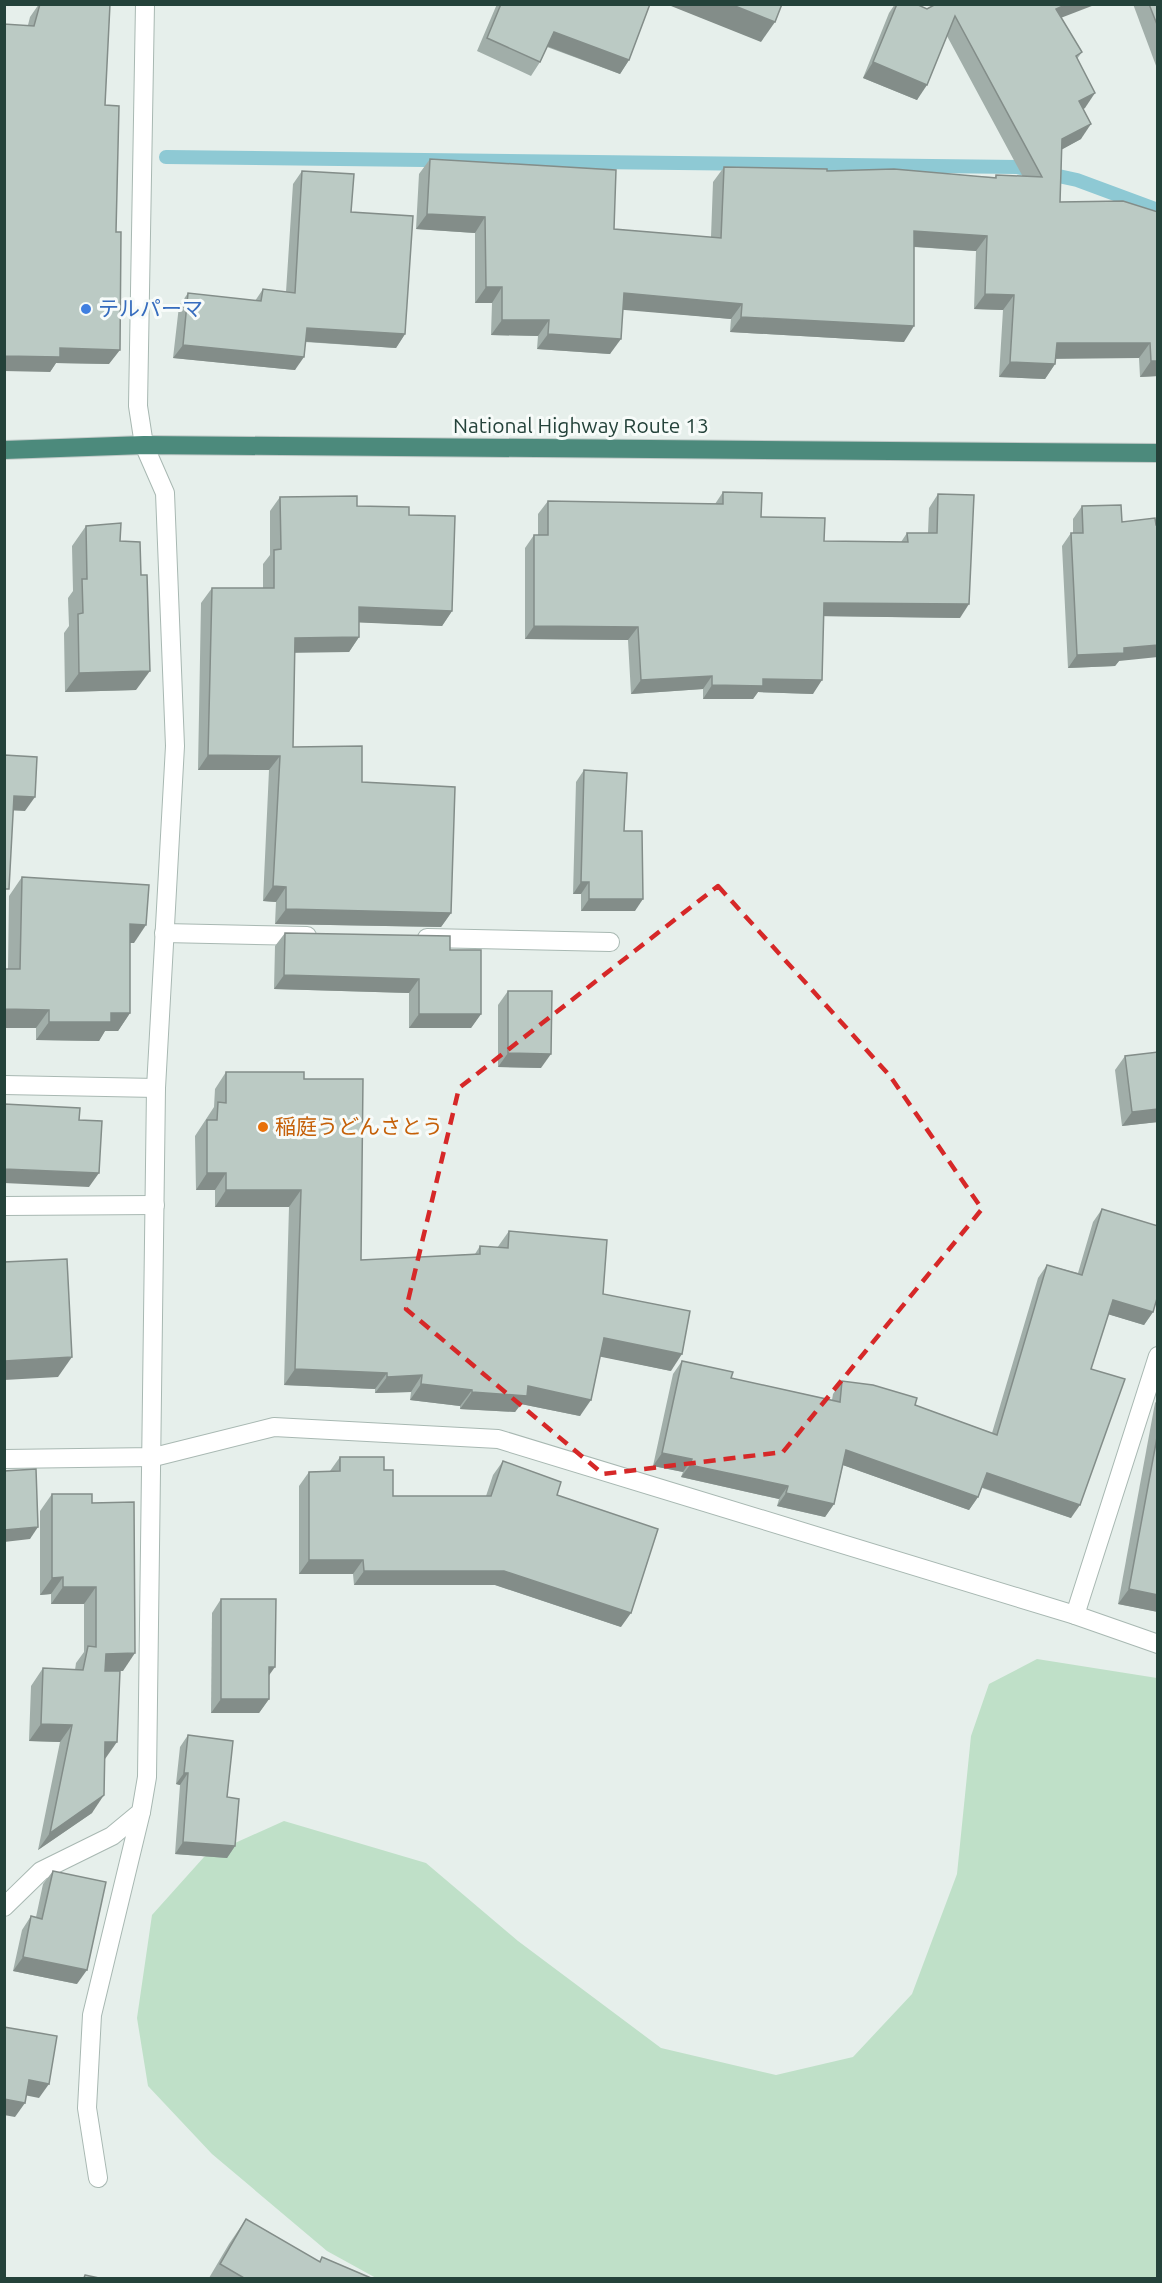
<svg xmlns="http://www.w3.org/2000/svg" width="1162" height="2283" font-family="Ubuntu,'Noto Sans JP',sans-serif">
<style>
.green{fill:#bfe0c8}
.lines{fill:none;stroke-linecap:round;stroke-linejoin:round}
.stream{stroke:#8ec9d4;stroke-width:14}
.minor-casing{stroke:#a8b8b2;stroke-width:20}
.trunk-casing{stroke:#c2cac8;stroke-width:20}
.minor{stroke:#fff;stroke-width:18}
.trunk{stroke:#4c8a7c;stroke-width:18}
.wall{fill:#a1aea9}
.shaded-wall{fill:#838d89}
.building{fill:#bbcac4;stroke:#838d89;stroke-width:1.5}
.marked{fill:none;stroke:#d62828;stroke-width:4.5;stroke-dasharray:12 8;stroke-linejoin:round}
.shop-dot{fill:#3f7fe0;stroke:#f7fbf9;stroke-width:2}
.food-dot{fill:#e8710a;stroke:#f7fbf9;stroke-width:2}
.labels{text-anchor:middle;stroke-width:6;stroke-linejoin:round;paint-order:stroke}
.shop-label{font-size:21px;fill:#366cbe;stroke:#f7fbf9;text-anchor:start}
.street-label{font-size:21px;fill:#24423a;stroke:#f7fbf9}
.food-label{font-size:21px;fill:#c56008;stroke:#f7fbf9;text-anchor:start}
</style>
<rect width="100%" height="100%" fill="#e6efeb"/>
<polygon class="green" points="1037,1659 1157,1678 1157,2278 376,2278 327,2251 212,2154 148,2086 137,2018 152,1915 204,1857 284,1821 426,1863 518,1941 661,2048 776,2075 853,2057 912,1994 957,1874 971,1736 989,1684"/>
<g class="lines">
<polyline class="stream" points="166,157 1017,167 1077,180 1158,210"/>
<g class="minor-casing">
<g id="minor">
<polyline points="164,933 307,936"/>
<polyline points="427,938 610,942"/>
<polyline points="4,1085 156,1088"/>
<polyline points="4,1206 155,1205"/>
<polyline points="4,1459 154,1457 274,1427 498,1439 1075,1615 1158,1644"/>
<polyline points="1075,1615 1158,1356"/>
<polyline points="4,1907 41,1871 112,1836 141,1812 147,1777 156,1088 175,746 165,493 144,445 138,406 145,4"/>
<polyline points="98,2178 87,2108 92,2015 141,1812"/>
</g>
</g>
<g class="trunk-casing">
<polyline id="trunk" points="4,450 144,445 1158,453"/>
</g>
<use href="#minor" class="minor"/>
<use href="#trunk" class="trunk"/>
</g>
<g class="wall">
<polygon points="39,4 110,4 105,105 109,364 56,363 50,372 28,25 30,17"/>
<polygon points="497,4 650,4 629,60 620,74 547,47 540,62 531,76 477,51"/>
<polygon points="895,4 916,4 927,9 1061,18 1082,52 1077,59 1085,108 1083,109 1081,139 1062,149 1060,202 1123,201 1158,376 1140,377 1139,358 1056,358 1055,364 1045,379 999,377 1003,310 974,309 976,251 914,247 904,342 730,332 731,319 623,309 610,354 537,349 538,336 491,335 492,303 475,303 475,233 416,229 419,174 430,159 614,229 711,237 713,182 724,167 995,177 996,175 1023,177 947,36 917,100 863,78 889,13"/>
<polygon points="1133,4 1158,4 1158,71"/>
<polygon points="302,171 351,212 405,334 396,348 305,342 295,370 173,358 179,306 188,293 255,301 263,289 286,292 293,184"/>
<polygon points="723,492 761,517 824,541 901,542 907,533 928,533 929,508 938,494 960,618 823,616 813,694 758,692 753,699 703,699 703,689 631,694 628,640 525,639 525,548 534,535 538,535 538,514 548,501 715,504"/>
<polygon points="280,497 357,506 409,515 452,611 442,626 359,622 359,637 349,652 295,652 293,747 362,782 451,913 441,927 275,924 276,902 263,901 269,770 198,770 201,603 212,588 263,588 263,564 270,555 270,511"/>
<polygon points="1082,506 1119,661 1115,666 1068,668 1062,546 1071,533 1073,533 1073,519"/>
<polygon points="86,526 120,541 136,690 65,692 64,633 69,626 68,598 73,591 72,546"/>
<polygon points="584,770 624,831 635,911 581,911 581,894 573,894 576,782"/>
<polygon points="22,877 134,943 130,943 130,1013 118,1031 105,1031 99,1041 36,1040 36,1028 8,969 9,896"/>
<polygon points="285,933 450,950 481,1014 471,1028 409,1028 409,993 274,989 275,946"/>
<polygon points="508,991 541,1068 498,1067 498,1005"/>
<polygon points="1158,1052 1158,1122 1122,1126 1115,1070 1125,1056"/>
<polygon points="226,1072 304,1079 361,1260 475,1254 480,1246 497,1248 509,1231 603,1294 671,1371 600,1356 580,1416 521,1404 515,1412 460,1409 460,1406 410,1400 411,1392 375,1393 375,1389 284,1385 289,1207 215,1207 215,1190 196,1190 195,1136 214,1107 215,1089"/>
<polygon points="1102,1209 1153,1312 1144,1325 1108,1314 1091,1369 1071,1518 982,1488 978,1497 969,1510 843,1465 834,1504 825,1517 777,1506 779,1499 681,1477 683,1472 653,1466 673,1374 682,1361 731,1378 832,1400 833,1394 842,1381 915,1405 992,1433 1038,1278 1047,1265 1078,1273 1093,1222"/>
<polygon points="1158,1399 1158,1612 1118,1604 1155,1403"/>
<polygon points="340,1457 384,1470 393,1496 486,1496 493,1475 503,1461 557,1495 621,1627 495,1585 354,1585 353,1574 299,1574 299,1486 309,1472 330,1471"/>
<polygon points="52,1494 92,1503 123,1671 106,1671 105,1759 104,1759 92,1813 38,1850 60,1742 29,1741 31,1686 43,1668 75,1670 76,1663 84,1652 84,1604 51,1604 51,1594 40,1595 40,1511"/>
<polygon points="221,1599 269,1676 269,1699 259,1713 211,1713 212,1613"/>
<polygon points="188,1735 235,1846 227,1858 175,1854 180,1785 176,1784 180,1747"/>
<polygon points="53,1871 77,1984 13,1971 22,1930 31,1916 36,1917 43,1884"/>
<polygon points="246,2219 319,2262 322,2257 371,2278 209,2278 229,2244"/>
</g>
<g class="shaded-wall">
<polygon points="666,4 730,4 775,22 761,42"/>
<polygon points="1067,4 1097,4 1045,24 1056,9"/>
<polygon points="554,32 629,60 620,74 544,45"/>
<polygon points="873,62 927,85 917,100 863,78"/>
<polygon points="1095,93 1085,108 1068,117 1079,101"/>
<polygon points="1091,124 1081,139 1052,155 1062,139"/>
<polygon points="427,214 485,217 475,233 416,229"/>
<polygon points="914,231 987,236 976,251 903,246"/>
<polygon points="486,287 502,287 492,303 475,303"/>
<polygon points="624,293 742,304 731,319 613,309"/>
<polygon points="985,294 1014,295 1003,310 974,309"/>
<polygon points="741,317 914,326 904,342 730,332"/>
<polygon points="502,320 549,320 538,336 491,335"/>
<polygon points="307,328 405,334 396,348 297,341"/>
<polygon points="548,334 621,339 610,354 537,349"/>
<polygon points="1057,343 1150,343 1139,358 1046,359"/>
<polygon points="183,345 304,357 295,370 173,358"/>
<polygon points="60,348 120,350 109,364 56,363 50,372 4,371 4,356"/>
<polygon points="1151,361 1158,361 1158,376 1140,377"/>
<polygon points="1010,362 1055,364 1045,379 999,377"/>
<polygon points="824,603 969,604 960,618 814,616"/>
<polygon points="359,607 452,611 442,626 348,622"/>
<polygon points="534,626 638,627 628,640 525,639"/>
<polygon points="359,637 349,652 284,653 295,638"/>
<polygon points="1158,645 1158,657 1119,661 1115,666 1068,668 1077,655 1124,648"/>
<polygon points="150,671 136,690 65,692 79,673"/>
<polygon points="712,676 703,689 631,694 641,680"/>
<polygon points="763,679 822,680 813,694 758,692 753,699 703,699 712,685"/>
<polygon points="208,755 280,756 269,770 198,770"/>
<polygon points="14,796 35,797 25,811 4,810"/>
<polygon points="581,882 589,882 581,894 573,894"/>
<polygon points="273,886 286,887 276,902 263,901"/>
<polygon points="589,899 643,899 635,911 581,911"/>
<polygon points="286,909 451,913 441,927 275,924"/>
<polygon points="130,924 146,925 134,943 117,943"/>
<polygon points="284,975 419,979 409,993 274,989"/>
<polygon points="4,1009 49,1010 36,1028 4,1028"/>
<polygon points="111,1013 130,1013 118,1031 105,1031 99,1041 36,1040 49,1022"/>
<polygon points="419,1014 481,1014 471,1028 409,1028"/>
<polygon points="508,1053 551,1054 541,1068 498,1067"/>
<polygon points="1158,1109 1158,1122 1122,1126 1132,1112"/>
<polygon points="4,1169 99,1173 89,1187 4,1183"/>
<polygon points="207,1173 226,1173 215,1190 196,1190"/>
<polygon points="226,1190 301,1190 289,1207 215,1207"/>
<polygon points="1113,1300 1153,1312 1144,1325 1104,1313"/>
<polygon points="604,1338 682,1354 671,1371 592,1355"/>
<polygon points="72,1357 58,1377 4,1380 4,1361"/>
<polygon points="295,1369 387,1373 375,1389 284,1385"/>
<polygon points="422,1375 411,1392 375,1393 387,1377"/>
<polygon points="421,1384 472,1390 460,1406 410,1400"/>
<polygon points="528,1386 591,1400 580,1416 521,1404 515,1412 460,1409 472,1392"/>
<polygon points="846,1450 978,1497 969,1510 837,1463"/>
<polygon points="662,1453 692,1459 683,1472 653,1466"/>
<polygon points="690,1465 788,1486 779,1499 681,1477"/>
<polygon points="987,1473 1080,1505 1071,1518 978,1486"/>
<polygon points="786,1493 834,1504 825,1517 777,1506"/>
<polygon points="38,1527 30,1539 4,1542 4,1530"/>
<polygon points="309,1560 363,1560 353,1574 299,1574"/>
<polygon points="364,1571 504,1571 631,1613 621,1627 495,1585 354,1585"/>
<polygon points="63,1577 51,1594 40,1595 52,1578"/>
<polygon points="63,1587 96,1587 84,1604 51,1604"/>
<polygon points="1129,1589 1158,1595 1158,1612 1118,1604"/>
<polygon points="135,1653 123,1671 94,1671 106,1654"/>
<polygon points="269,1667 275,1667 265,1681"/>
<polygon points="221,1699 269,1699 259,1713 211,1713"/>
<polygon points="41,1724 72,1725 60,1742 29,1741"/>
<polygon points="105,1742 117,1742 105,1759 93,1759"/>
<polygon points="184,1773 188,1773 180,1785 176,1784"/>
<polygon points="104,1795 92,1813 38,1850 50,1833"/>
<polygon points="183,1842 235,1846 227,1858 175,1854"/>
<polygon points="23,1957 87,1970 77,1984 13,1971"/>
<polygon points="29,2080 49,2084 39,2098 19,2094"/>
<polygon points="4,2099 25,2103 15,2117 4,2115"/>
</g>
<g class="building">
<polygon points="40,4 110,4 105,105 119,106 116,232 121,232 120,350 60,348 60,357 4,356 4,24 34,26"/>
<polygon points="501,4 650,4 629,60 554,32 540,62 487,38"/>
<polygon points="730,4 782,4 775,22"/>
<polygon points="897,4 916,4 927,9 936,4 1067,4 1056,9 1082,52 1076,56 1095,93 1079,101 1091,124 1062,139 1060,202 1123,201 1158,212 1158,361 1151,361 1150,343 1057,343 1055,364 1010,362 1014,295 985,294 987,236 914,231 914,326 741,317 742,304 624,293 621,339 548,334 549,320 502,320 502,287 486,287 485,217 427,214 430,159 616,170 614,229 721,238 724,167 827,169 827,171 894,169 996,178 996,175 1042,177 955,16 927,85 873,62"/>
<polygon points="1149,4 1158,4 1158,27"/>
<polygon points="302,171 354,174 351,212 413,216 405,334 307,328 304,357 183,345 188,293 261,301 263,289 295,293"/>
<polygon points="723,492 762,493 761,517 825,518 824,541 908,542 907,533 937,533 938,494 974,495 969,604 824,603 822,680 763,679 763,686 712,685 712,676 641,680 638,627 534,626 534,535 548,535 548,501 723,504"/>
<polygon points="357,496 357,506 409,507 409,515 455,516 452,611 359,607 359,637 295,638 293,747 362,746 362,782 455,787 451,913 286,909 286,887 273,886 280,756 208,755 212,588 274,588 274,550 281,549 280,497"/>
<polygon points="1121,505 1122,522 1155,518 1156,525 1158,525 1158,645 1124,648 1124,653 1077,655 1071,533 1083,533 1082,506"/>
<polygon points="121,523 120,541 140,542 141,575 147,575 150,671 79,673 78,614 83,613 82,579 87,579 86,526"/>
<polygon points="4,755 37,757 35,797 14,796 9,889 4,889"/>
<polygon points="584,770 627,773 624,831 642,831 643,899 589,899 589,882 581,882"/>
<polygon points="22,877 149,885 146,925 130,924 130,1013 111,1013 111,1022 49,1022 49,1010 4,1009 4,969 20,969"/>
<polygon points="285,933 450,936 450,950 481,950 481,1014 419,1014 419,979 284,975"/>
<polygon points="508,991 552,991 551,1054 508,1053"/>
<polygon points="1158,1052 1158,1109 1132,1112 1125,1056"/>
<polygon points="226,1072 304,1072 304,1079 363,1079 361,1260 480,1254 480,1246 508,1248 509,1231 607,1240 603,1294 690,1311 682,1354 604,1338 591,1400 528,1386 527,1396 472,1392 472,1390 421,1384 422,1375 387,1377 387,1373 295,1369 301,1190 226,1190 226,1173 207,1173 207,1120 217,1120 218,1102 226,1103"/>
<polygon points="4,1104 80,1108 79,1120 102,1121 99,1173 4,1169"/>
<polygon points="1102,1209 1158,1226 1158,1295 1153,1312 1113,1300 1091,1369 1125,1379 1080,1505 987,1473 978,1497 846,1450 834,1504 786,1493 788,1486 690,1465 692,1459 662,1453 682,1361 733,1372 731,1378 840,1402 842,1381 873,1385 917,1398 915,1405 997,1435 1047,1265 1082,1275"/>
<polygon points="67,1259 72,1357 4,1361 4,1262"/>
<polygon points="1158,1432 1158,1595 1129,1589"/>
<polygon points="340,1457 384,1457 384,1470 393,1470 393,1496 491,1496 503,1461 561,1482 557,1495 658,1529 631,1613 504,1571 364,1571 363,1560 309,1560 309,1472 340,1471"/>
<polygon points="36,1469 38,1527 4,1530 4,1471"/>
<polygon points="52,1494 92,1494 92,1503 134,1502 135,1653 106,1654 105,1671 120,1671 117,1742 105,1742 104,1795 50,1833 72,1725 41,1724 43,1668 83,1670 88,1646 96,1647 96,1587 63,1587 63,1577 52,1578"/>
<polygon points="221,1599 276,1599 275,1667 269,1667 269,1699 221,1699"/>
<polygon points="188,1735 233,1741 227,1797 239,1799 235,1846 183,1842 188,1773 184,1773"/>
<polygon points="53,1871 106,1882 87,1970 23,1957 31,1916 42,1919"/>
<polygon points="4,2027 57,2036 49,2084 29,2080 25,2103 4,2099"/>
<polygon points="246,2219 320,2262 322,2257 371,2278 244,2278 220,2264"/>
<polygon points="85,2275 99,2278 84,2278"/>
</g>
<path class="marked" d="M718,886L890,1076L982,1209L783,1452L603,1474L406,1309L459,1088Z"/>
<circle class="shop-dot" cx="86" cy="309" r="6"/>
<circle class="food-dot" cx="263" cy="1127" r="6"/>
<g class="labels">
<g class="shop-label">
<text x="98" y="316">テルパーマ</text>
</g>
<g class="street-label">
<text x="581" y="433">National Highway Route 13</text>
</g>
<g class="food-label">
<text x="275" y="1134">稲庭うどんさとう</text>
</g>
</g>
<rect width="1162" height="2283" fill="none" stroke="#24423a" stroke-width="12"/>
</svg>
